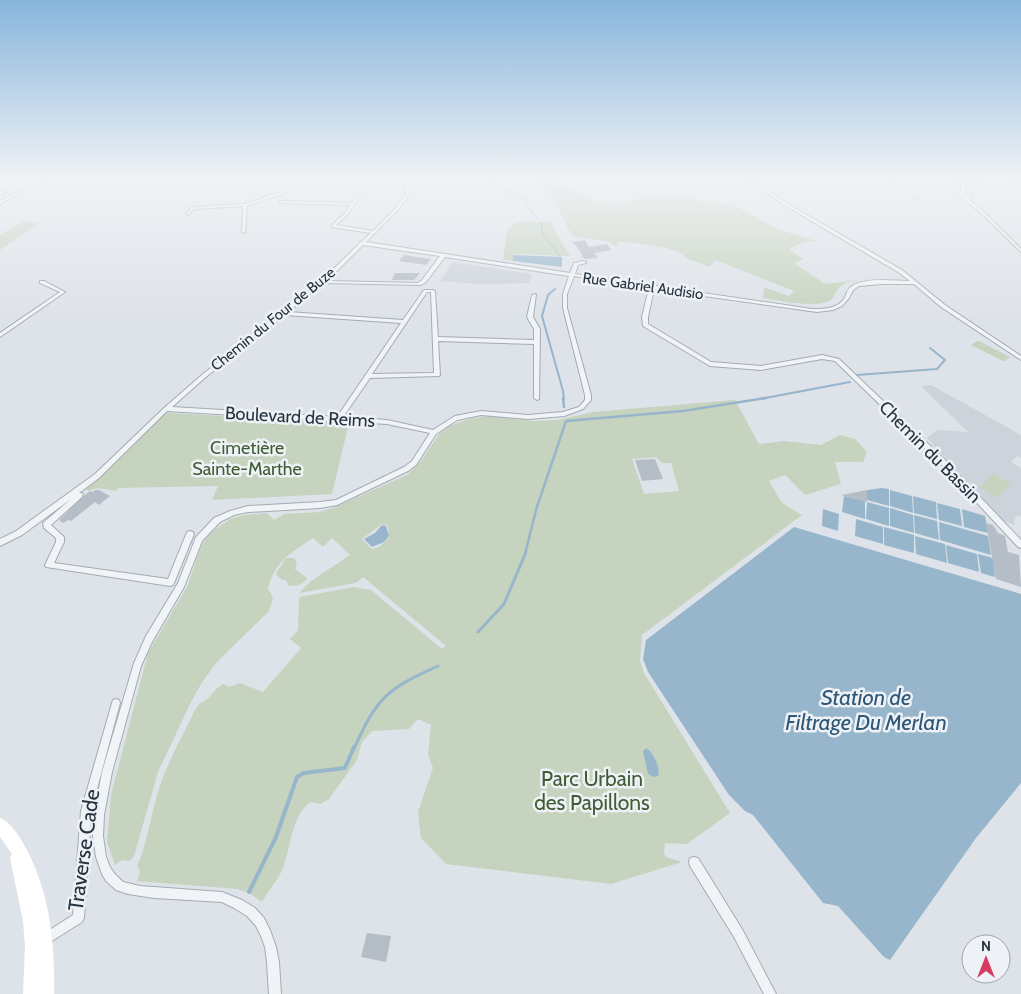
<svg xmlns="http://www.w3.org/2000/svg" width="1021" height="994" font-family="Cabin,sans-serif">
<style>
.built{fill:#ccd3db}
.green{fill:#c6d3bf;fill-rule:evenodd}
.water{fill:#97b6cb}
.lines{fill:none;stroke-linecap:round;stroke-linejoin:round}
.stream-far4{stroke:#97b6cb;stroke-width:1}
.stream-far3{stroke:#97b6cb;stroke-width:2}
.stream-far2{stroke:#97b6cb;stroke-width:2.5}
.stream-far1{stroke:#97b6cb;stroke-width:3}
.stream{stroke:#97b6cb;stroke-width:4}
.building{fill:#b5bdc6}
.street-casing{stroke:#a3abb3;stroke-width:2}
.street{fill:#f1f4f7;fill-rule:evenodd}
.secondary{fill:#fff;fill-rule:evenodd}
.labels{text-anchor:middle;stroke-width:5;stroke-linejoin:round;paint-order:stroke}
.far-street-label{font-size:15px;fill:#263341;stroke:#eef2f6}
.street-label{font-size:18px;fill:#263341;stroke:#eef2f6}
.park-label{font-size:18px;fill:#3f5d33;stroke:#eef2f6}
.near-park-label{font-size:21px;fill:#3f5d33;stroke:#eef2f6}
.near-street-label{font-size:21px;fill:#263341;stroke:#eef2f6}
.near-water-label{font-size:22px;font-style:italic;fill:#2e5677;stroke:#eef2f6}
</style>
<rect width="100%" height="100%" fill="#dee3e9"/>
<g class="built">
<polygon points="453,262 532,274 530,283 482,284 440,281"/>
<polygon points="931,385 1021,435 1021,458 1017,456 1011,462 1021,468 1021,516 1015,517 1014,525 1003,520 927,438 937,430 968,432 921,386"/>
</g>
<g class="green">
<path d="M536,179H551L598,203L608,205L620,206L633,200L661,195L673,198L687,196L702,202L733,205L777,229L816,241L803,242L789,249L803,259L794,263L825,284L859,280C853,282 845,282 841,286C835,290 836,298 829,301C814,308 779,301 763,298L764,287L789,296L794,291L715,260L710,267L685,258L686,257L683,256L684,254L663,247L619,241L616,247L607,241L572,236L553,198Z"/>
<polygon points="551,220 555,232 570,256 513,254 513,261 503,260 507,231 515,222 542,222"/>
<polygon points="25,221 40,223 0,250 0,235"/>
<polygon points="977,341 979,341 1010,357 1005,361 1003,361 971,345"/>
<path d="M735,400L759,444L783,441L821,445L840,435L855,439L867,452L863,462H835L841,484L805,495L785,475L769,481L782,503L802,515L642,635L640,661L644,673L730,813L687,844L665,843L664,853L666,857L682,862L611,884L446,864L421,838L418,812L433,768L428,754L431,725L418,719L409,729L372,731L362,742L357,760L329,799L320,804L310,802C291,817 291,847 283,868C278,880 268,891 262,902L249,893L237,889L137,881L140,871L137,866C148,842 150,817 158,792C167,763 182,737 195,710L200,703C211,700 213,689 223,684L229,687L240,683L263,692L301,648L290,639L298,630L299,597L354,587L371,590L442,649L446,646L363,577L356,583L299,593L311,581L350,555L332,538L323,547L313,538C290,554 276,560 268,588L273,598L269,611L216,663L201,684L191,702L158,772L134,856L129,861L122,860L115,865L107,842L111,795L148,653L188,585L200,548L209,534L230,519L244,515L267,513L274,520L284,514L320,512L335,507L407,475L421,461L439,434L449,426L469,419L487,416L535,421L557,420L593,412ZM656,457L662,463H671L679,491L644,494L632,459ZM382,524L388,526L389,538L379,547L372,549L362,539Z"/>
<path d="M168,413L349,423L332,494L212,500L218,486L118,488L116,491C107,490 97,486 89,491L84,488L163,414Z"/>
<polygon points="994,474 1011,485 996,498 979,487"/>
<path d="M286,558H294L297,563L295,569L307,578C303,586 296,585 288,586L287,581L279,578L276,573Z"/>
</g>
<g class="water">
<polygon points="513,255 562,257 562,267 513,261"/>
<polygon points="882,488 889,489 889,506 867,500 867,490"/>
<polygon points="890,490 912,496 913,513 890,506"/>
<polygon points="844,496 865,501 865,519 842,512"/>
<polygon points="913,496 936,502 937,519 914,513"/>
<polygon points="867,502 889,508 889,526 866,519"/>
<polygon points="937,503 960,509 962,526 939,520"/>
<polygon points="890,508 913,515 914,533 890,526"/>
<polygon points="823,509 839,514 838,531 822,526"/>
<polygon points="962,509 985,516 988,533 964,527"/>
<polygon points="914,515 937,521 939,540 915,533"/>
<polygon points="856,519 883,527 883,544 855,536"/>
<polygon points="939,522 988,536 991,555 940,540"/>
<polygon points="382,525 386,526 389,536 384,542 372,547 364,539 375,533"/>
<polygon points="794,527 1021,594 1021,783 976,838 890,960 884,957 838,906 823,903 753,815 745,811 729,795 648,672 643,659 646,640"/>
<polygon points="884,527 914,535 914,553 884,545"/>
<polygon points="915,536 945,544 947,563 916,554"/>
<polygon points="946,545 977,554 979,572 948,563"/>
<polygon points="978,554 993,558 995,577 981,573"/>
<path d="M646,748C653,752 661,768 658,776L653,777L648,774L643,751Z"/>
</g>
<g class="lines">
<g class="stream-far4">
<polyline points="489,179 525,201 532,213 541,222 543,234 561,258"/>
<polyline points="888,179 904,189"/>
<polyline points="913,204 916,202 916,198"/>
</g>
<g class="stream-far3">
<polyline points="555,289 548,295 542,316 563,391 564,399"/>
<polyline points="857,375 937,369 945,360 930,348"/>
<polyline points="760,399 850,382"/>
</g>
<g class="stream-far2">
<polyline points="563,398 564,407"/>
<polyline points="525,554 536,510 566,421 683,411 766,398"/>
</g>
<g class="stream-far1">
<polyline points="478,632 504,604 526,552"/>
<path d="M354,749C377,697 387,689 438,666"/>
</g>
<polyline class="stream" points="249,892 276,837 297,777 304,773 345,768 354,747"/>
</g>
<g class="building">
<polygon points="585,240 589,247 607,244 611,250 594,253 598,258 584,259 579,249 572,242"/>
<polygon points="404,255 431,259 426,265 399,261"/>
<polygon points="395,273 420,273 414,280 392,280"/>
<polygon points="655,459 663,479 642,481 635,460"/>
<polygon points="95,490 99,490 110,496 99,505 95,502 71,521 68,520 63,523 59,520 85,495 90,491 93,492"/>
<polygon points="867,490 867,502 841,495"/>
<polygon points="986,523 993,525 998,533 1005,536 1008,552 1019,555 1021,587 996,579"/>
<polygon points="367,933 391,936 386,962 361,957"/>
</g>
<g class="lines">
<g class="street-casing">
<g id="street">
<polygon points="42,179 47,179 0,204 0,201 8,197 0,193 0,191 11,196"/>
<polygon points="303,179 308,179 285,193 247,206 245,233 242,232 243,206 196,209 193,210 189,215 186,214 191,208 196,207 245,204 283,191"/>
<path d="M402,179H406L410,194L397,211L366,242L570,273L574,263L584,261L586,262V263L578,265L575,274L812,309C823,309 837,309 844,299C847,294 847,289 852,286C867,277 893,281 910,281L898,272L781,203L747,179H751L783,201L902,270L945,305L1021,356V360L941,307L914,284H882L859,286L853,290L849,298L842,306L833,310L817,312L654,289L648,317V324L711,362L761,366L822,355L839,359L943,458L1021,540V548L1018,547L939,462L835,361L822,359L761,370L710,366L643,326L642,317L649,288L574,276L567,294V308L591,395V400L583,409L564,416L528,419L481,415L457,420L436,434L416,465L408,471L337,505L320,508L248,512L234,515L220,522L202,541L184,587L152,642L141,666L112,772L104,815L103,836L106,857L110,867L114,873L123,882L140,886L222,892L242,900L255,908L264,918L270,930L276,947L279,962L281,994H269L267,962L265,947L261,936L256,926L247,916L234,908L222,902L154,898L128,894L116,890L106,881L102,874L96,857L93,836L94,815L102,772L134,663L146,636L178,583L196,537L214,518L230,511L248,506L320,502L336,500L404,467L412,461L430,433L387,424L167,411L99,478L79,493H82L83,495L82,497L51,525L64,537V542L54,563L168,579L187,532L190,531L193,532L194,534L174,583L173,585L170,586L46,567L45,565L56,542V538L44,528L43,523L71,499L22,535L0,546V539L16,531L95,474L164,408L203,374L321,281L359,244V242H361L371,233L332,227V225L346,212L350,205L281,203L279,202L280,201L352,203L357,195H359L360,196L348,214L336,225L373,231L395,209L406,194ZM363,245L440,256L422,280L418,283L327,281ZM445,257L569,276L563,294V308L585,395V400L579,407L563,412L528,415L481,411L455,416L433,430L387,420L343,417L370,378L439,376L440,375L438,341L534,344V398L537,400L539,399L540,329L533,317L536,294L532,295L527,317L534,329V340L438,337L435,291L433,290H424L403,320L288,312L324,283L421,285L426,282ZM427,292H431L434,373L372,374ZM285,315L401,323L337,417L172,407L207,376Z"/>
<polygon points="948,179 952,180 982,179 980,180 954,182 960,192 983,211 1021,249 1021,252 981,213 957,194"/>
<polygon points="1005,179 1012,179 1021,181 1021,183"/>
<polygon points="961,183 964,184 966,193 971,197 971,199 969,199 962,193"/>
<polygon points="40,281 44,281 65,292 0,337 0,333 60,292 40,283"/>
<polygon points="116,699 119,700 120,703 91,811 84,918 82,922 44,946 40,944 38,940 40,936 73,915 81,811 112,703 113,700"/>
<polygon points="694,857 698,858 742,929 776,994 764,994 734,937 690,866 689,862 690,858"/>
</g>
</g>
<use href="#street" class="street"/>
<path class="secondary" d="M0,818C10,822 18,834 23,843C50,890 55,941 54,994H23L25,946L23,921L10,858L12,854L0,837Z"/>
</g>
<linearGradient id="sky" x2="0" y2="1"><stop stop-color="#87b5dc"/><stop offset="0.56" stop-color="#f0f2f5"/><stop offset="1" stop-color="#f0f2f5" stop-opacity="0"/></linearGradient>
<rect width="1021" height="318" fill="url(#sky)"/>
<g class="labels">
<g class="far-street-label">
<text transform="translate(643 286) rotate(8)" y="5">Rue Gabriel Audisio</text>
<text transform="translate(273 319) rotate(-39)" y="5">Chemin du Four de Buze</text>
</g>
<g class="street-label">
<text transform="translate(300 417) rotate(3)" y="6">Boulevard de Reims</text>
<text transform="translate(930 452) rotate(45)" y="6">Chemin du Bassin</text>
</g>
<g class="park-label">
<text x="247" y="454">Cimetière<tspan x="247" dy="21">Sainte-Marthe</tspan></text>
</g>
<g class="near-park-label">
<text x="592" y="786">Parc Urbain<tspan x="592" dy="24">des Papillons</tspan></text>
</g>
<g class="near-street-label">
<text transform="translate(84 850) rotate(-82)" y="7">Traverse Cade</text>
</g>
<g class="near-water-label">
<text x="866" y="705">Station de<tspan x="866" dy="25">Filtrage Du Merlan</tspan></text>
</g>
</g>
<g transform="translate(986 959)"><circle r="24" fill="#eef2f6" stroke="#9ea6ae"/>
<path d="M0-4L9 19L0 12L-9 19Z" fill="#d63b62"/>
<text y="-8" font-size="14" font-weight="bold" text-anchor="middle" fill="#263341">N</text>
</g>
</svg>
